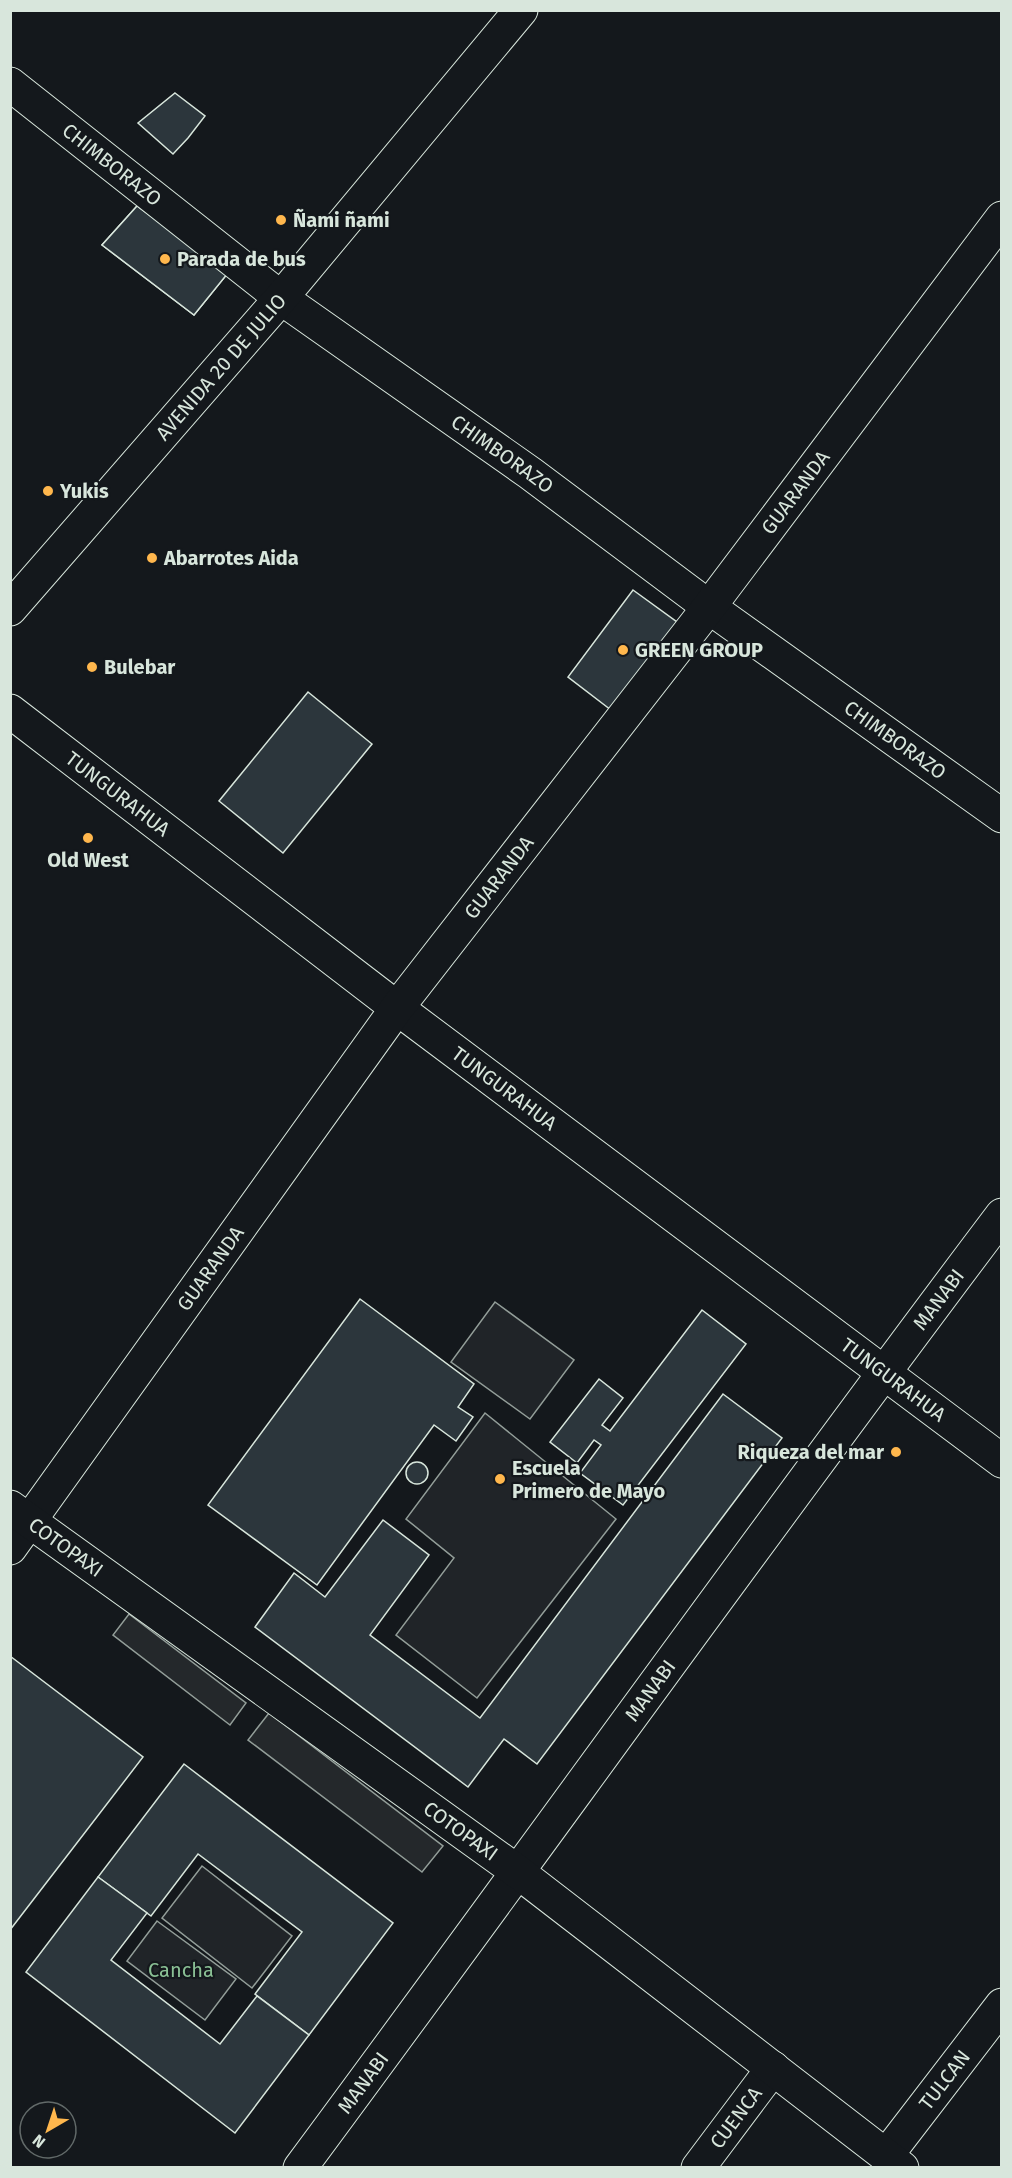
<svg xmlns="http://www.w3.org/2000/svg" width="1012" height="2178" font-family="'Fira Sans',sans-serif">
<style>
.park{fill:#202428;stroke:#939e99;stroke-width:1.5}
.parking{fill:#24282b;stroke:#939e99;stroke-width:1.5}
.building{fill:#2c363c;stroke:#d8e6dc;stroke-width:1.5}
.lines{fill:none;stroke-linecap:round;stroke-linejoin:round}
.street-casing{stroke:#d8e6dc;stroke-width:35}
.secondary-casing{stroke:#d8e6dc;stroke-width:35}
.street{stroke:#14181c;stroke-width:33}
.secondary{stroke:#14181c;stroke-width:33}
.poi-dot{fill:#ffb74d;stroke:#14181c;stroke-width:2}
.labels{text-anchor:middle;stroke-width:4.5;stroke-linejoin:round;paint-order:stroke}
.street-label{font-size:20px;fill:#d8e6dc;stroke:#14181c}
.poi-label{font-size:20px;font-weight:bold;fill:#d8e6dc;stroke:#14181c;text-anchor:start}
.park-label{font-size:20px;fill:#8ac095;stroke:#14181c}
</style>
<rect width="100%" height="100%" fill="#14181c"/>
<g class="park">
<polygon points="495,1302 574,1360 530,1419 451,1362"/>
<polygon points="485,1413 616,1519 477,1698 396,1635 454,1558 406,1519"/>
<polygon points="202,1866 292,1936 252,1988 162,1918"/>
<polygon points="157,1921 236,1979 205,2020 127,1961"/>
</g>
<g class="parking">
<polygon points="129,1614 246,1703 230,1725 113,1635"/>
<polygon points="269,1713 443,1846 422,1872 248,1740"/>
</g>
<g class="building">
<polygon points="175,93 205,116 188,138 173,154 138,123"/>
<polygon points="137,206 228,273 194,315 102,245"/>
<polygon points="137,206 228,273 194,315 102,245"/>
<polygon points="633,590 677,622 611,710 568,677"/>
<polygon points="308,692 372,744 283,853 219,801"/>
<polygon points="360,1299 474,1384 458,1407 473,1417 456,1441 434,1425 317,1585 208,1505"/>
<polygon points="702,1310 746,1344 623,1505 580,1473 601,1445 594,1440 577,1463 550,1442 599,1379 623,1398 602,1425 610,1431"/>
<polygon points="723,1394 782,1438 537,1764 504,1739 468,1787 255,1627 294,1573 325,1597 383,1520 429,1555 370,1635 480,1718"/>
<circle cx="417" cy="1473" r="11"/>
<polygon points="10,1656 143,1757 10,1930"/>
<polygon points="184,1764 393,1923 309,2035 255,1994 302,1932 198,1854 151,1916 98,1877"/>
<polygon points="98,1877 147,1913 111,1960 220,2044 257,1996 309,2035 235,2133 26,1972"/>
</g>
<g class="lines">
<g class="street-casing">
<g id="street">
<path id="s1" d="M10,84L281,298L530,473L709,607L1002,816"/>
<path id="s2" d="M10,711L397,1008L1002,1461"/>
<path id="s3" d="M10,1548L397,1008L709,607L1002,218"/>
<path id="s4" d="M886,2156L1002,2005"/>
<path id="s5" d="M300,2168C535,1851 764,1530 1002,1215"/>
<path id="s6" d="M698,2168L773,2068"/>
</g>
</g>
<g class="secondary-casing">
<g id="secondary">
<path id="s7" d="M10,609L281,298L521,10"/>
<path id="s8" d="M10,1507L518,1872L902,2168"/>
</g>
</g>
<use href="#street" class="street"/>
<use href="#secondary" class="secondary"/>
</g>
<g class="poi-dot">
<circle cx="281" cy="220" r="6"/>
<circle cx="165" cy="259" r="6"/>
<circle cx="48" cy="491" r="6"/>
<circle cx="152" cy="558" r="6"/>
<circle cx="623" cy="650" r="6"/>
<circle cx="92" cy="667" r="6"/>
<circle cx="88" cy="838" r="6"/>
<circle cx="896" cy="1452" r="6"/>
<circle cx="500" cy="1479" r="6"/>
</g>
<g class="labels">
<g class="street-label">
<text dy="7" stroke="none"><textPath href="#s1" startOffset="130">CHIMBORAZO</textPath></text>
<text dy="7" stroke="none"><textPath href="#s7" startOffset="321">AVENIDA 20 DE JULIO</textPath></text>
<text dy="7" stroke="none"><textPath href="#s1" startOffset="616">CHIMBORAZO</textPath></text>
<text dy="7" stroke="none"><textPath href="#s3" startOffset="1316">GUARANDA</textPath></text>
<text dy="7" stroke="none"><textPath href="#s1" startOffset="1102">CHIMBORAZO</textPath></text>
<text dy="7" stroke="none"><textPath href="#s2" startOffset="136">TUNGURAHUA</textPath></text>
<text dy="7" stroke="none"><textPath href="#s3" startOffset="830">GUARANDA</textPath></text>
<text dy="7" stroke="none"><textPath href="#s2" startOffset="622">TUNGURAHUA</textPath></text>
<text dy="7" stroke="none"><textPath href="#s3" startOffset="344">GUARANDA</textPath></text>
<text dy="7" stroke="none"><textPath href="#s5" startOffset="1078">MANABI</textPath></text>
<text dy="7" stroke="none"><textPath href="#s2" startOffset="1108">TUNGURAHUA</textPath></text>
<text dy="7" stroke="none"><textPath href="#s8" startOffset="69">COTOPAXI</textPath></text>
<text dy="7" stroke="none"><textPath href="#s5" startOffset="592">MANABI</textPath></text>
<text dy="7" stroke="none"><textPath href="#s8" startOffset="555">COTOPAXI</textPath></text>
<text dy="7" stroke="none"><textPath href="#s4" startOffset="96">TULCAN</textPath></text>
<text dy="7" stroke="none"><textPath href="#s5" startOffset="106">MANABI</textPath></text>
<text dy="7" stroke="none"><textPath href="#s6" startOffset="63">CUENCA</textPath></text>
</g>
<g class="poi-label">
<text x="293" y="227">Ñami ñami</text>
<text x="177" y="266">Parada de bus</text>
<text x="60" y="498">Yukis</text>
<text x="164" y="565">Abarrotes Aida</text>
<text x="635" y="657">GREEN GROUP</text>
<text x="104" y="674">Bulebar</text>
<text x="88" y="867" text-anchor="middle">Old West</text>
<text x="884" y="1459" text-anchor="end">Riqueza del mar</text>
<text x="512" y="1475">Escuela<tspan x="512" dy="23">Primero de Mayo</tspan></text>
</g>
<g class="park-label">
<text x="181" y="1977">Cancha</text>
</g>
</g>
<rect width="1012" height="2178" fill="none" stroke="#d8e6dc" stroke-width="24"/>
<g transform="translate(48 2130) rotate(219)"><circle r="28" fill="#14181c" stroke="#626a69" stroke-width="1.5"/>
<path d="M0-4.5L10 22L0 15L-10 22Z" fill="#ffb74d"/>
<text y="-9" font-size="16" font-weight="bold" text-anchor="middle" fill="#d8e6dc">N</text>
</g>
</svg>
